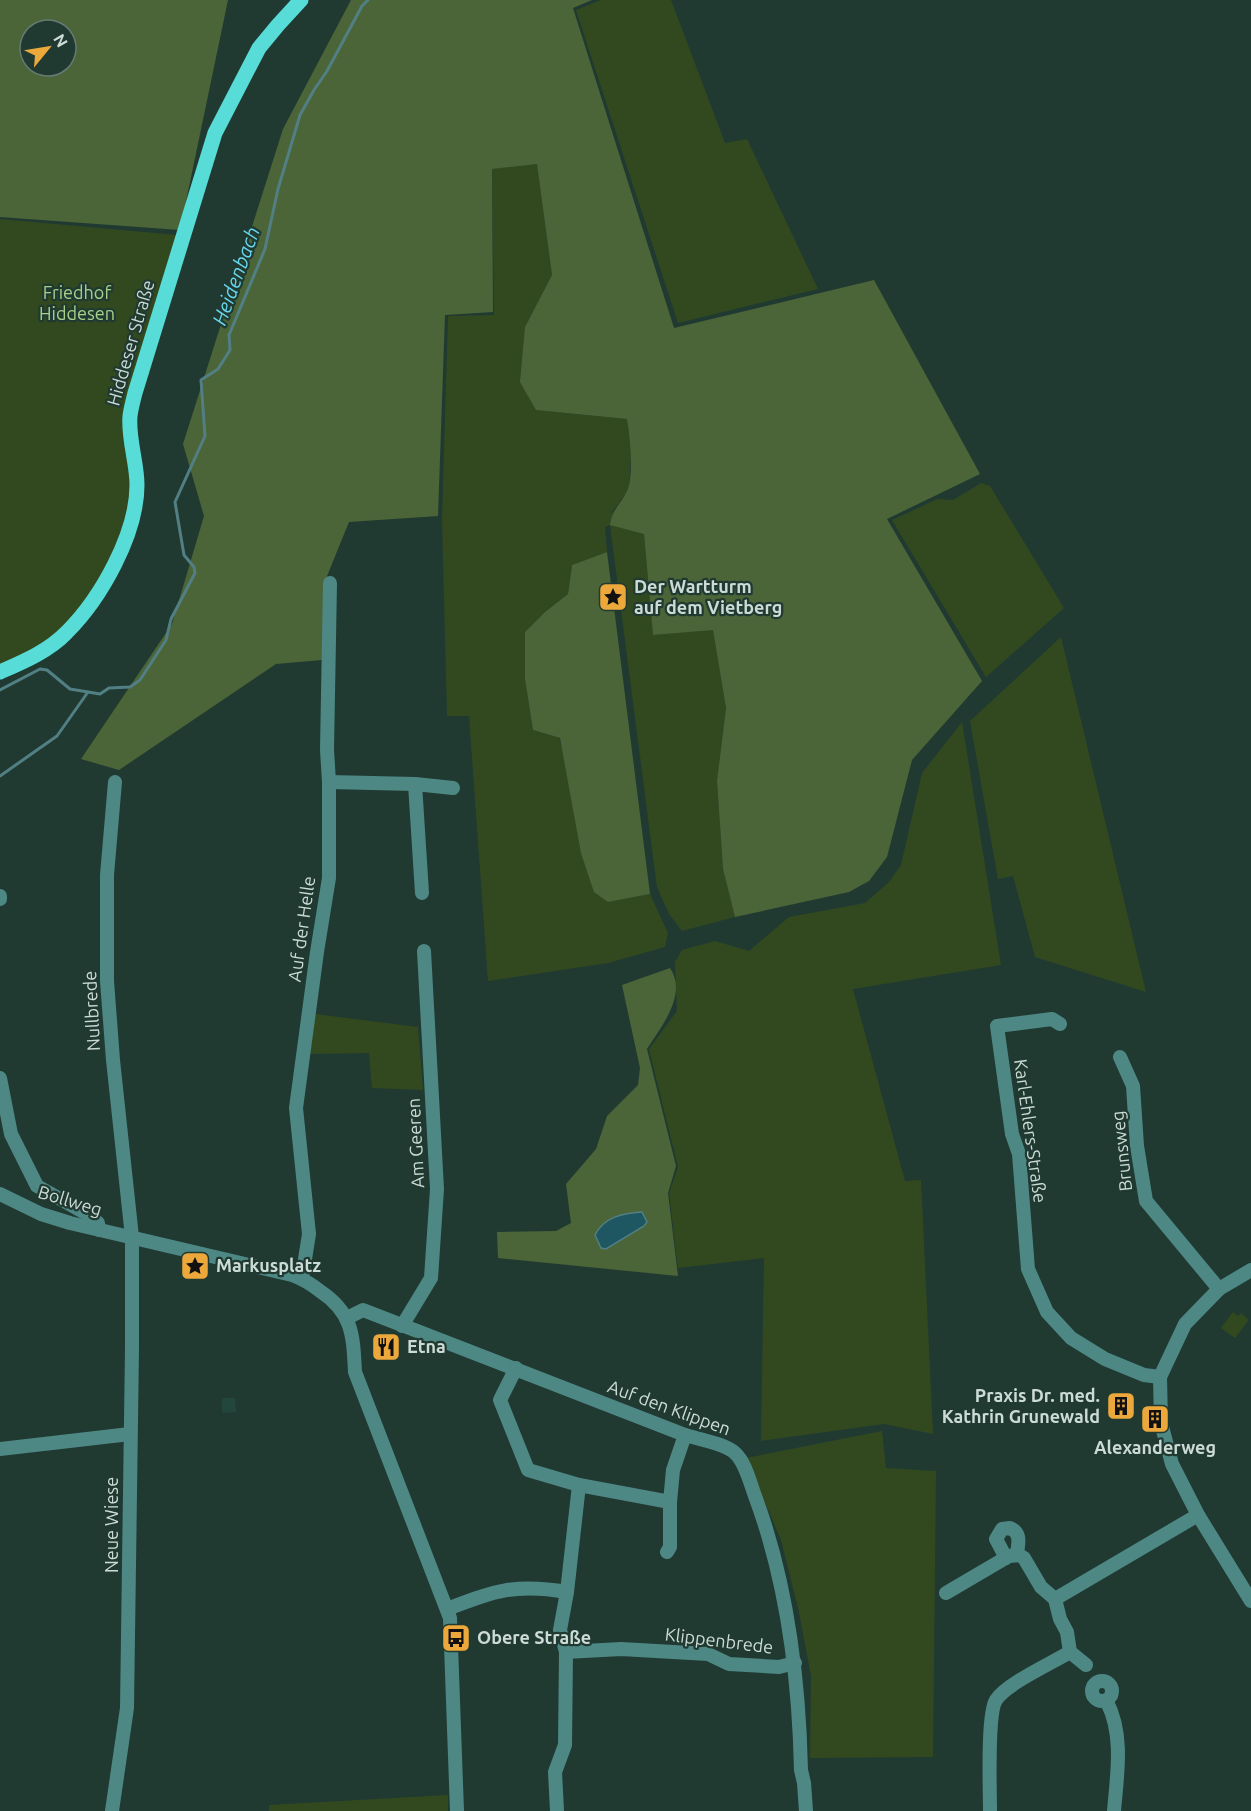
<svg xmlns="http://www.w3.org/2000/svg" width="1251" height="1811" font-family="Ubuntu,sans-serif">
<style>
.built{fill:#22463b}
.green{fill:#324920}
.forest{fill:#4b6538;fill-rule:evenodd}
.water{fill:#1e5761;stroke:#527f84;stroke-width:1.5}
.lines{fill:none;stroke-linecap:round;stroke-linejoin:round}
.stream{stroke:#527f84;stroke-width:3}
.minor{stroke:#4e8885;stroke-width:14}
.major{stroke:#57dcd7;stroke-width:15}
.labels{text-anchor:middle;stroke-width:4.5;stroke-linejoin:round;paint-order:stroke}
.park-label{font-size:18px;fill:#a6d089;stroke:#203a32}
.street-label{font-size:18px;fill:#ccdbd6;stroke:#203a32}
.poi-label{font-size:18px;font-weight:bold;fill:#ccdbd6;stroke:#203a32;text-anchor:start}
.water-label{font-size:20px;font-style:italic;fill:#68d7ec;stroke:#203a32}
</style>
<rect width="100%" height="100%" fill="#203a32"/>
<polygon class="built" points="222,1398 235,1398 236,1412 222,1413"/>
<g class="green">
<polygon points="601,0 671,0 725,143 747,139 818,289 678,323 576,10"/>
<polygon points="537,163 552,275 525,327 537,410 628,419 631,447 629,490 612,512 644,534 653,635 713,629 726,708 717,781 723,869 735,917 682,931 669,914 657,887 610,525 605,527 607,552 572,565 568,594 545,612 525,632 525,679 533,730 559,738 608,902 650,894 668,933 665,947 608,963 488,981 469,716 447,716 442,519 448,316 494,315 492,169"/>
<polygon points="0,219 177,235 127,416 132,485 126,524 103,573 78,616 45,645 0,667"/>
<polygon points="981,483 990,486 1064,608 986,677 892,520 937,499 953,500"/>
<polygon points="1061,637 1146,992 1035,957 1013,876 998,879 970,721"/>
<polygon points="962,722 1001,965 853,989 905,1181 921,1180 933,1434 884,1424 761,1441 764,1258 678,1268 669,1193 678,1167 649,1049 677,1011 675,962 682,950 715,941 749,951 789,917 865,903 889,882 901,865 922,773"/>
<polygon points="315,1014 418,1027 423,1090 372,1088 369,1053 310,1054"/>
<polygon points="1233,1312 1238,1316 1241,1313 1249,1320 1235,1338 1221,1328"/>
<polygon points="882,1431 886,1468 936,1471 933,1757 810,1758 811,1676 799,1612 781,1540 746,1458"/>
<polygon points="448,1795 448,1811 269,1811 269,1805"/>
</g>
<g class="forest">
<path d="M0,0H228L180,230L0,217ZM30,30H66V66H30Z"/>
<path d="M351,0H592L573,8L674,328L874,280L980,474L887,519L982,681L912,760L887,857L869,881L849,892L735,917L723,869L717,781L726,708L713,630L653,635L644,534L610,525C613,507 620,506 627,491C634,477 630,435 627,419L536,410L520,382L525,327L552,275L537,164L492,169L493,312L445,315L438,516L349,522L325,581L322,660L276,664L119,770L81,759L172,624L204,516L183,444L283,129Z"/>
<polygon points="607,552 650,894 608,902 594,892 581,853 560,738 533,730 525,679 525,632 545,612 568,594 572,565"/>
<path d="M670,968C688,994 661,1027 647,1049L676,1166L668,1193L678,1276L498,1258L497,1232L556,1231L571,1223L566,1184L596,1149L607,1116L638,1085L640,1068L622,985ZM642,1212L647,1222L633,1233L606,1249L623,1215Z"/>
</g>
<path class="water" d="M642,1212L647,1222L644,1226L606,1249L601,1248L595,1235C604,1217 623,1213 642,1212Z"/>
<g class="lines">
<g class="stream">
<polyline points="0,690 40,669 47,670 70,689 100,694 109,688 130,687 140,680 166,640 171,619 195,573 194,567 184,555 175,502 205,436 201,380 218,369 230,350 229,335 265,249 278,189 300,115 314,90 327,71 362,6 368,0"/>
<polyline points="0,776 57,736 88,692"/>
</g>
<g class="minor">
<polyline points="329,782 415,784 453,788"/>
<polyline points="415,784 422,893"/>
<polyline points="0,896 0,899"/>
<polyline points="1060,1024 1052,1019 997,1026 1012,1134 1019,1154 1028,1269 1047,1312 1071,1338 1105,1359 1144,1375 1160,1377"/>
<polyline points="1120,1057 1133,1086 1137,1146 1146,1201 1219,1289"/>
<polyline points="0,1078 11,1134 37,1186 87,1214 98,1223 99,1230"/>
<path d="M0,1194L41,1214L70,1223L292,1275C303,1279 311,1284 320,1291C353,1313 353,1335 355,1372L450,1618L457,1811"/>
<polyline points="1251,1270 1219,1289 1185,1324 1160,1377 1161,1423 1172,1464 1198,1515 1251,1601"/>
<polyline points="302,1278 309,1234 296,1108 317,952 329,878 329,782 327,750 330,583"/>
<path d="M347,1318L363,1310L685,1435C698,1439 727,1444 736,1454C746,1464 750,1483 755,1496C787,1582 799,1679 801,1770L804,1783L806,1811"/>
<polyline points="402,1326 431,1278 437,1189 424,951"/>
<polyline points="516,1368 500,1400 528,1470 579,1485 670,1502 673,1470 685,1435"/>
<polyline points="0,1449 130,1434"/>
<polyline points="667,1552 670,1547 670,1502"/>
<path d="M1006,1558L996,1539L1002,1529L1010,1528C1022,1533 1018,1544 1017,1554"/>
<polyline points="567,1592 579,1485"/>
<polyline points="946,1593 1009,1556 1019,1555 1024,1558 1041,1587 1055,1599 1060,1619 1067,1632 1070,1652 1086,1665"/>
<polyline points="1055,1599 1198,1515"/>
<path d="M447,1609C495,1591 515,1583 567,1592L560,1630L566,1652L565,1745L555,1772L557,1811"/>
<polyline points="566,1652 621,1649 708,1654 729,1664 779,1667 795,1663"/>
<circle cx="1102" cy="1691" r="10"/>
<path d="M1107,1702C1124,1735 1117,1775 1114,1811"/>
<polyline points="112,1811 127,1708 132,1349 132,1237 113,1060 107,981 107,875 115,782"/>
<path d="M990,1811C990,1790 987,1714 996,1700C1006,1684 1052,1663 1070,1652"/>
</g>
<path class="major" d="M0,672C23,662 49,651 67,632C101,598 137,534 137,485C137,462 128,439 130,416C131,408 133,401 135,393L215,133L259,48L278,25L301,0"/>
</g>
<defs>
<g id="sight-square" transform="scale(1.5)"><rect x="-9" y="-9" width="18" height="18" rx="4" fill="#eda83b" stroke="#203a32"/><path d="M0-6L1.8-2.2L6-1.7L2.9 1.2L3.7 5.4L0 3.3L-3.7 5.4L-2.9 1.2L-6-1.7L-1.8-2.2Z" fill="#111"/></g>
<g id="restaurant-square" transform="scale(1.5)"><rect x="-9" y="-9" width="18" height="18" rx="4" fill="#eda83b" stroke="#203a32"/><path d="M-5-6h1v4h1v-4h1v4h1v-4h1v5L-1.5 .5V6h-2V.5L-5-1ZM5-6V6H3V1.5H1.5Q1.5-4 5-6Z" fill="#111"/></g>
<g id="building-square" transform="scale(1.5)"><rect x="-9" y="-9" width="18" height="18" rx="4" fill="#eda83b" stroke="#203a32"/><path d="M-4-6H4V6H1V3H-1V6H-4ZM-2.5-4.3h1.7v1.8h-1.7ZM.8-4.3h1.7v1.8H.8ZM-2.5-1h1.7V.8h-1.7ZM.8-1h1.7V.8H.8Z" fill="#111"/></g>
<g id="bus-square" transform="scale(1.5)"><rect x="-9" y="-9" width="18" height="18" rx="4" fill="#eda83b" stroke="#203a32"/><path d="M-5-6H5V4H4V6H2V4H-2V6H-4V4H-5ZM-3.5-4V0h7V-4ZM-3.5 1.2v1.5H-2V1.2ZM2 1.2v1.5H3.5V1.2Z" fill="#111"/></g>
</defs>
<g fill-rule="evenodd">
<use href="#sight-square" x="613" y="597"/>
<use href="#sight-square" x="195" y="1266"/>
<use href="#restaurant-square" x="386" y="1347"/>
<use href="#building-square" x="1121" y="1406"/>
<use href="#building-square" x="1155" y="1419"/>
<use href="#bus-square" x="456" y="1638"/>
</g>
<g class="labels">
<g class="park-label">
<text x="77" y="299">Friedhof<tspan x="77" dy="21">Hiddesen</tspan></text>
</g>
<g class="street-label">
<text transform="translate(131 343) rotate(-74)" y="6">Hiddeser Straße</text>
<text transform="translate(302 929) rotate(-82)" y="6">Auf der Helle</text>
<text transform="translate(92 1011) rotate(-93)" y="6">Nullbrede</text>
<text transform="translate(1030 1131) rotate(82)" y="6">Karl-Ehlers-Straße</text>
<text transform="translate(416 1143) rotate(-93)" y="6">Am Geeren</text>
<text transform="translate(1122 1151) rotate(-96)" y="6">Brunsweg</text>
<text transform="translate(70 1201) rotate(17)" y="6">Bollweg</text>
<text transform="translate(669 1408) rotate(20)" y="6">Auf den Klippen</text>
<text transform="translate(112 1525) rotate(-90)" y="6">Neue Wiese</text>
<text transform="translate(719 1641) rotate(7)" y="6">Klippenbrede</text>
</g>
<g class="poi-label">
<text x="634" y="593">Der Wartturm<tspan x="634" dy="21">auf dem Vietberg</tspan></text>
<text x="216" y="1272">Markusplatz</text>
<text x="407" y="1353">Etna</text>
<text x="1100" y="1402" text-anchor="end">Praxis Dr. med.<tspan x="1100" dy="21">Kathrin Grunewald</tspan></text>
<text x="1155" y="1454" text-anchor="middle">Alexanderweg</text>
<text x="477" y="1644">Obere Straße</text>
</g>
<g class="water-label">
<text transform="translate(236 276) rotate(-70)" y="7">Heidenbach</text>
</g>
</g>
<g transform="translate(48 48) rotate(60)"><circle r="28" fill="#203a32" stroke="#657a74" stroke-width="1.5"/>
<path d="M0-4.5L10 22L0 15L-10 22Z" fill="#eda83b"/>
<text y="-9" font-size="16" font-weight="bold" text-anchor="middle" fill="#ccdbd6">N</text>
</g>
</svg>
